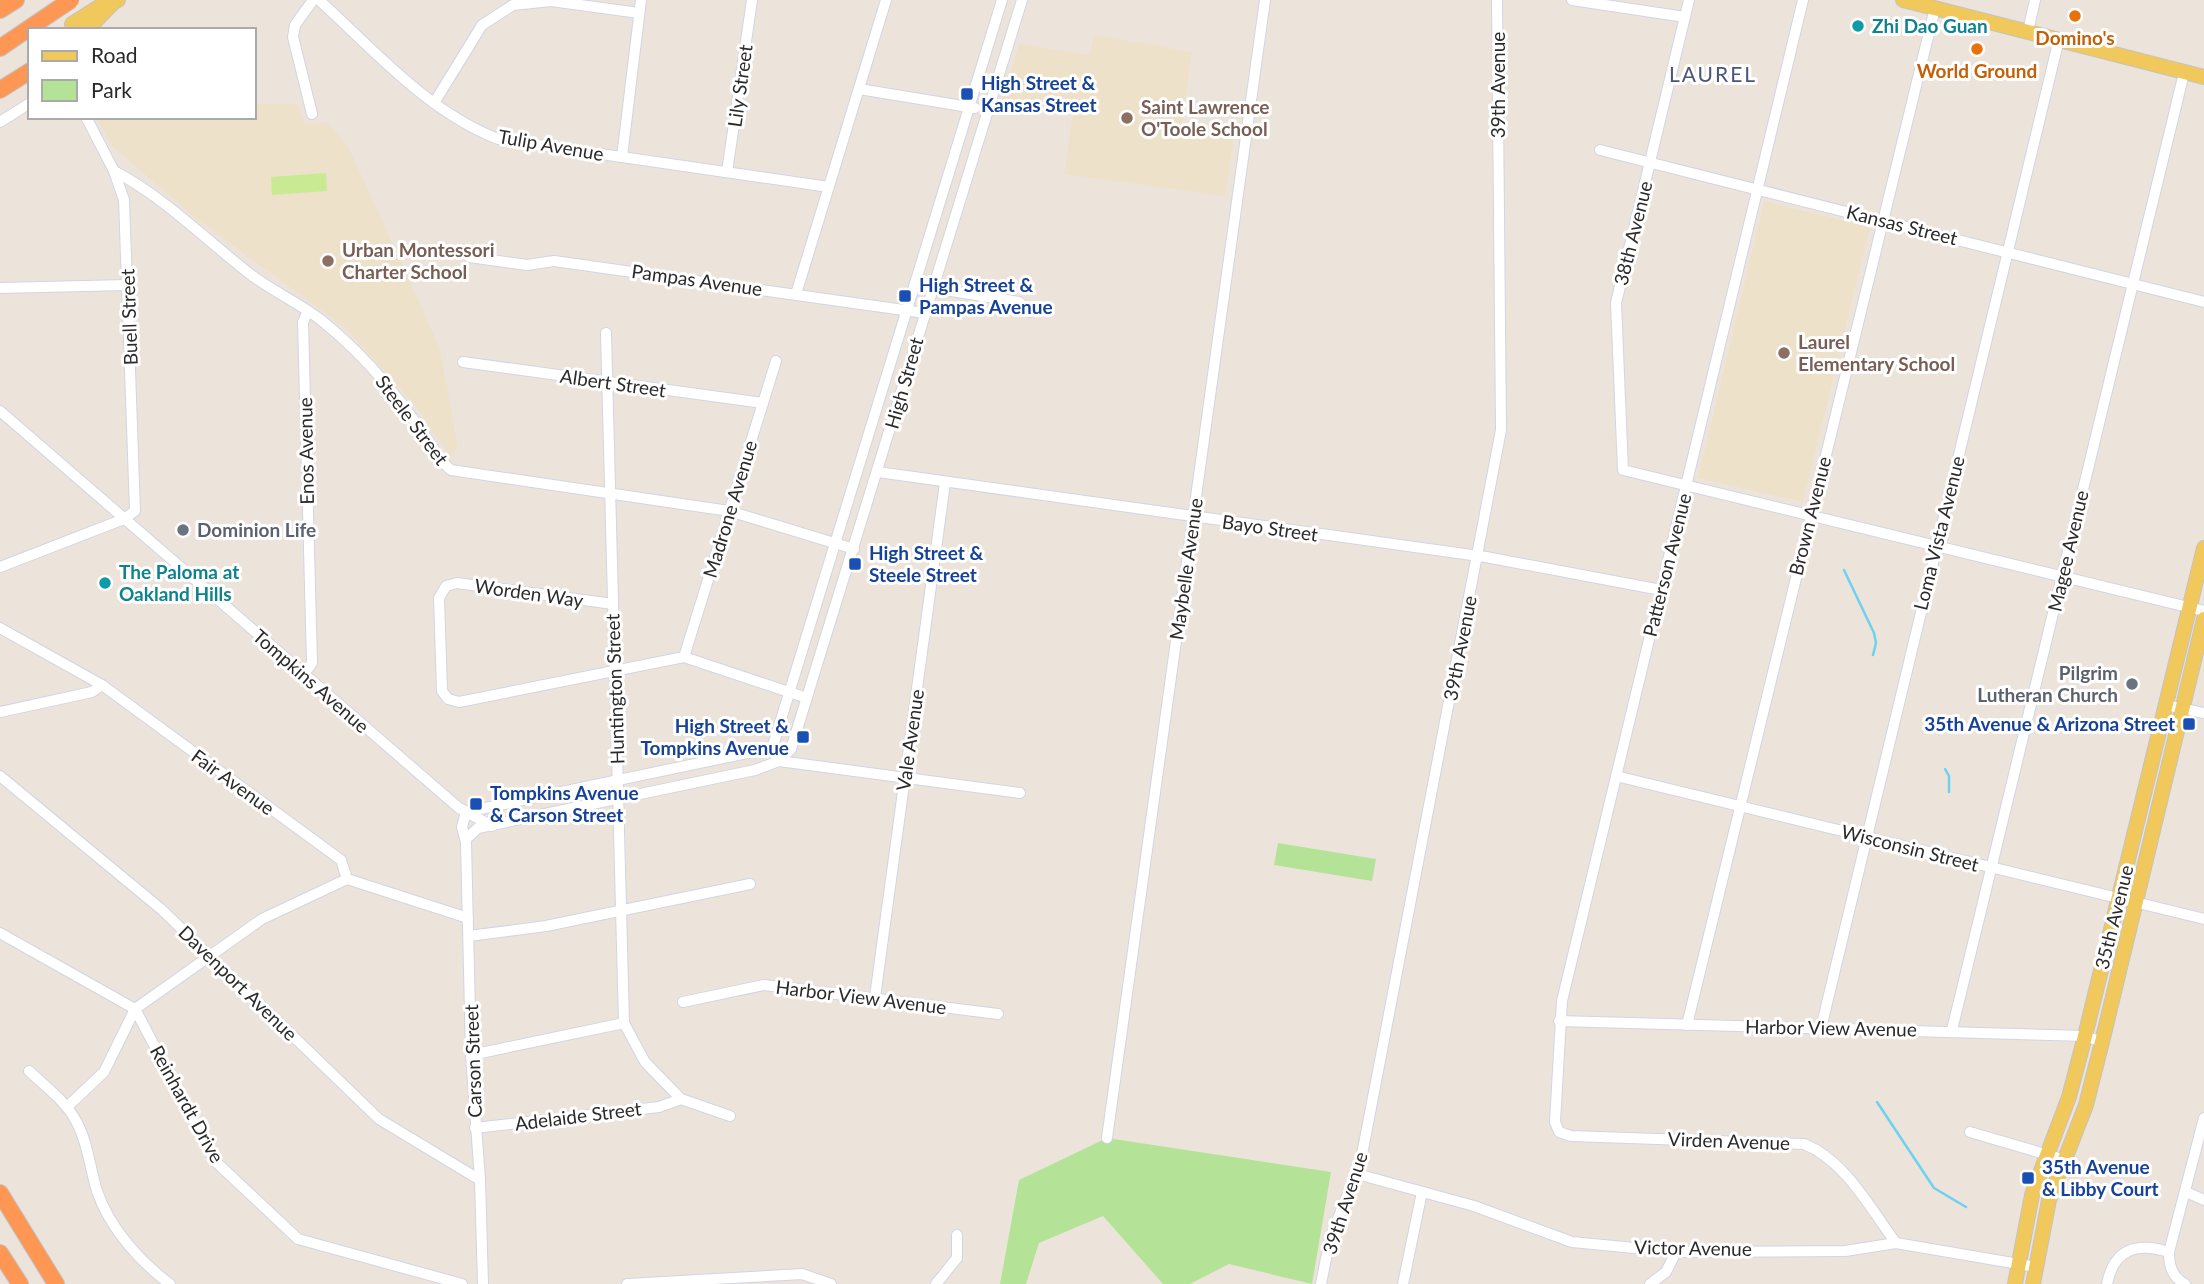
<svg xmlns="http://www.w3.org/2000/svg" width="2204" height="1284" font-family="Lato,sans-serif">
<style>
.education{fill:#eee1ca}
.green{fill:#b4e397}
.pitch{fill:#c9ea93}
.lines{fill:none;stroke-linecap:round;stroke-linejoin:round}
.stream{stroke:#6dd2ef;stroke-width:2.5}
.minor-casing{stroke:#d1d5e3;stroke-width:12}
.major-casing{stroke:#c3c3c3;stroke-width:16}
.highway-casing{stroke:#c3c3c3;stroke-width:18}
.minor{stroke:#fff;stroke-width:10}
.major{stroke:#f1c85b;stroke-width:14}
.highway{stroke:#ff9754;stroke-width:16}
.highway-bridge-casing{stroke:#c3c3c3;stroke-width:18;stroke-linecap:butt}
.highway-bridge{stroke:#ff9754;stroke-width:16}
.food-dot{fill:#e8710a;stroke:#fff;stroke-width:2.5}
.culture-dot{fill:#0f9aa8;stroke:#fff;stroke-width:2.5}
.transit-dot{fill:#1a4fb4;stroke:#fff;stroke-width:2.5}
.education-dot{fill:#8d6e63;stroke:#fff;stroke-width:2.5}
.worship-dot{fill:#6b7280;stroke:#fff;stroke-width:2.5}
.labels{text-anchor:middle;stroke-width:6;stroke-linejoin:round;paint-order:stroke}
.culture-label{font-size:19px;font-weight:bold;fill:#0d838f;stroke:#fff;text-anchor:start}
.food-label{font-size:19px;font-weight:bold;fill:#c56008;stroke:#fff}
.transit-label{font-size:19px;font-weight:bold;fill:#164399;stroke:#fff;text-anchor:start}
.street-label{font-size:19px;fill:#2a2a2a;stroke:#fff}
.education-label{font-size:19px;font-weight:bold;fill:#785e54;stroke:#fff;text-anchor:start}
.worship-label{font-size:19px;font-weight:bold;fill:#5b616d;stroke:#fff;text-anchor:start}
.neighbourhood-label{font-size:21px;letter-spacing:2px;fill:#4a557a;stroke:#fff}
</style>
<rect width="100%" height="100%" fill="#ece4db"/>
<g class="education">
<polygon points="1094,35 1192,52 1182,123 1235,130 1225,196 1064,174 1073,112 1001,102 1019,44 1089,55"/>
<polygon points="254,104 296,104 305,124 328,123 349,148 440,348 458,447 451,456 414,404 344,327 194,217 111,145 96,117 254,117"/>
<polygon points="1764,201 1870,227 1803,502 1698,478"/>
</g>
<g class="green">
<polygon points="1278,843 1376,859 1372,881 1274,865"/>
<polygon points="1107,1138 1331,1172 1312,1284 1229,1264 1190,1284 1163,1284 1103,1216 1039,1243 1026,1284 1000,1284 1019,1180"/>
</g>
<polygon class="pitch" points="326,173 327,191 272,195 271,177"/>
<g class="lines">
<g class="stream">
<polyline points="1844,570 1874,633 1876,643 1873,655"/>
<polyline points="1945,769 1949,776 1949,792"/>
<polyline points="1877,1102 1934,1188 1966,1207"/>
</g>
<g class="minor-casing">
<g id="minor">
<path d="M319,0C374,50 428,112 498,139L829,187"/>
<polyline points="1572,0 1685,17"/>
<polyline points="1689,0 1616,303 1623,470 2204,611"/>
<path d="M1803,0L1562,1001L1555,1122L1559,1132L1571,1136L1804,1144C1845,1160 1870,1208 1896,1243"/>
<polyline points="2028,31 2035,0"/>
<polyline points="859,89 975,108"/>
<polyline points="434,103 482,25 513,5 551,1 639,13"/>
<polyline points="312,114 293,37 295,25 313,0"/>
<polyline points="0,122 30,103"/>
<polyline points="1600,150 2204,302"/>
<polyline points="622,157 641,0"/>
<path d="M114,171C164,197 205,239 250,274C272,291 299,303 321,320C371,360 408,408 442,462L451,470L729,511L854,549"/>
<polyline points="727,172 752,0"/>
<polyline points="469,257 527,265 554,261 925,313"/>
<polyline points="0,288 127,285"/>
<polyline points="933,288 1019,302 1030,312"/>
<polyline points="796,294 886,0"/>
<polyline points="606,333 624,1023 645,1062 681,1099 730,1116"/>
<polyline points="463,362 763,403"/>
<polyline points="0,411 459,808 492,826"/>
<polyline points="878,472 1486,557 1661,590"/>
<polyline points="0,567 124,519 135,511 124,200 114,171 86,117"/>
<polyline points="613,604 457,583 446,586 439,598 442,691 448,699 459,702 684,657 807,698"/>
<polyline points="0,628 102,685 341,860 347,879 468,918"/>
<polyline points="684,657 776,361"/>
<polyline points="303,675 312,663 303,322 308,311"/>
<polyline points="2166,705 2204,713"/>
<polyline points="0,712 92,692 102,685"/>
<polyline points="771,752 1002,0"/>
<polyline points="779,761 791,749 1022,0"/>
<polyline points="0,776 161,909 379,1119 480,1180"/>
<polyline points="1616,776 2204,919"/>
<polyline points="466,839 478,828 755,770 779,761 1020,793"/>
<polyline points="0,933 135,1009 215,1161 298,1239 462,1284"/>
<polyline points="469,936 546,926 750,884"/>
<polyline points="875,997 945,483"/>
<polyline points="683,1002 764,985 998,1014"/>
<polyline points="1559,1021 2085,1036 2102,1042"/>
<polyline points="1687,1025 1935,8"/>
<polyline points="1821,1028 2059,39"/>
<polyline points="1952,1030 2184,73"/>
<polyline points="471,1055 624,1023"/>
<path d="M29,1071C46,1087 67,1102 77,1123C88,1143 90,1169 97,1191C109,1227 140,1262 170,1284"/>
<polyline points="67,1107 104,1072 135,1009 262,919 347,879"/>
<polyline points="475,1128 659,1107 681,1099"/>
<polyline points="1970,1132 2062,1159"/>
<polyline points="1107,1138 1265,0"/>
<polyline points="1357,1174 1474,1206 1572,1242 1676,1252 1845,1251 1896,1243 2036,1267"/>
<polyline points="2186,1192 2204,1200"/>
<polyline points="483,1284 480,1180 471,1055 466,842 462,827 466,812 752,752 771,752"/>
<polyline points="627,1284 802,1274 831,1284"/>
<polyline points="936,1284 957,1258 957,1235"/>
<polyline points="1321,1284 1330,1238 1360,1165 1501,430 1497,0"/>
<polyline points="1403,1284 1422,1192"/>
<polyline points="1650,1284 1666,1272 1676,1252"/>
<path d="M2107,1284C2114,1249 2136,1242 2169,1252"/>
<path d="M2185,1284C2172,1277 2169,1266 2169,1252L2204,1118"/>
</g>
</g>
<g class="major-casing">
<g id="major">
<polyline points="1903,0 2204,77"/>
<polyline points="72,24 102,5 118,0"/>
<polyline points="87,30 113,3"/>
<polyline points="2015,1284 2032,1195 2069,1097 2085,1036 2204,548"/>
<polyline points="2033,1284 2049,1200 2086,1105 2102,1042 2204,619"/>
</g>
</g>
<g class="highway-casing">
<g id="highway">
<polyline points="0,10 16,0"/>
<polyline points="0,48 56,10"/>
<polyline points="0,90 30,71"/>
<polyline points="0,1193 56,1284"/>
<polyline points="0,1253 20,1284"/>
</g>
</g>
<use href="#minor" class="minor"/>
<use href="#major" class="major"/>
<use href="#highway" class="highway"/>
<g class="highway-bridge-casing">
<polyline id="highway-bridge" points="56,10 71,0"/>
</g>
<use href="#highway-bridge" class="highway-bridge"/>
</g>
<g class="food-dot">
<circle cx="2075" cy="16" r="7"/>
<circle cx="1977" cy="49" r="7"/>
</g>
<g class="culture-dot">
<circle cx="1858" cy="26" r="7"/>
<circle cx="105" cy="583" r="7"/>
</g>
<g class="transit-dot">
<rect x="960" y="87" width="14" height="14" rx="3.5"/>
<rect x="898" y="289" width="14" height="14" rx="3.5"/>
<rect x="848" y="557" width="14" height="14" rx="3.5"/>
<rect x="2182" y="717" width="14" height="14" rx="3.5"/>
<rect x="796" y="730" width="14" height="14" rx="3.5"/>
<rect x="469" y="797" width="14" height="14" rx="3.5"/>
<rect x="2021" y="1171" width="14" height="14" rx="3.5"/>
</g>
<g class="education-dot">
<circle cx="1127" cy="118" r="7"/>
<circle cx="328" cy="261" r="7"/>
<circle cx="1784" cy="353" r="7"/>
</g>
<g class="worship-dot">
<circle cx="183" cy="530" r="7"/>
<circle cx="2132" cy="684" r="7"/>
</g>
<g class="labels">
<g class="culture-label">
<text x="1872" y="33">Zhi Dao Guan</text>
<text x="119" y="579">The Paloma at<tspan x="119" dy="22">Oakland Hills</tspan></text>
</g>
<g class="food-label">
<text x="2075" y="45">Domino's</text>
<text x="1977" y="78">World Ground</text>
</g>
<g class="transit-label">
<text x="981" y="90">High Street &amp;<tspan x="981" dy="22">Kansas Street</tspan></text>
<text x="919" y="292">High Street &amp;<tspan x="919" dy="22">Pampas Avenue</tspan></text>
<text x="869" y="560">High Street &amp;<tspan x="869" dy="22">Steele Street</tspan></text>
<text x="2175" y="731" text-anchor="end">35th Avenue &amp; Arizona Street</text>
<text x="789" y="733" text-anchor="end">High Street &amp;<tspan x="789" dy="22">Tompkins Avenue</tspan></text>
<text x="490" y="800">Tompkins Avenue<tspan x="490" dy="22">&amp; Carson Street</tspan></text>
<text x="2042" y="1174">35th Avenue<tspan x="2042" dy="22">&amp; Libby Court</tspan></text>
</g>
<g class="street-label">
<text transform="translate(1498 85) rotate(-90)" y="7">39th Avenue</text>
<text transform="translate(740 86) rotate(-82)" y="7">Lily Street</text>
<text transform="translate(551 145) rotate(10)" y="7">Tulip Avenue</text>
<text transform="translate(1902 225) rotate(14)" y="7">Kansas Street</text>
<text transform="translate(1633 233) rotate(-76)" y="7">38th Avenue</text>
<text transform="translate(697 280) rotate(8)" y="7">Pampas Avenue</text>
<text transform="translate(129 317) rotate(-92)" y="7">Buell Street</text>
<text transform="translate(613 383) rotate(8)" y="7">Albert Street</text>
<text transform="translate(904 383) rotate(-74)" y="7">High Street</text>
<text transform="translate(412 420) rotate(53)" y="7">Steele Street</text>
<text transform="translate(306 451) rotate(-91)" y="7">Enos Avenue</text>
<text transform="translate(730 509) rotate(-73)" y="7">Madrone Avenue</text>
<text transform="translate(1810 516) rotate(-76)" y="7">Brown Avenue</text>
<text transform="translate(1270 528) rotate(8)" y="7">Bayo Street</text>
<text transform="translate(1939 533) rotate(-76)" y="7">Loma Vista Avenue</text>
<text transform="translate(2068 551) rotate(-77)" y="7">Magee Avenue</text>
<text transform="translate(1667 565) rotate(-76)" y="7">Patterson Avenue</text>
<text transform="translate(1186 569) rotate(-82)" y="7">Maybelle Avenue</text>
<text transform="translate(529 593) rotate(8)" y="7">Worden Way</text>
<text transform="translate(1460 648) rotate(-79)" y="7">39th Avenue</text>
<text transform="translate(311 681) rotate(41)" y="7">Tompkins Avenue</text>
<text transform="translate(615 689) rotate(-92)" y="7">Huntington Street</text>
<text transform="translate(910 740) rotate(-82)" y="7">Vale Avenue</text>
<text transform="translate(233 782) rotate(36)" y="7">Fair Avenue</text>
<text transform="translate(1910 848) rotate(14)" y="7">Wisconsin Street</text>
<text transform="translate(2114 917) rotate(-76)" y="7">35th Avenue</text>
<text transform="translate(238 983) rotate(44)" y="7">Davenport Avenue</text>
<text transform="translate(861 997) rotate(7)" y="7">Harbor View Avenue</text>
<text transform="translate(1831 1028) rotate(1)" y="7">Harbor View Avenue</text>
<text transform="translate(473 1061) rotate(-92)" y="7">Carson Street</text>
<text transform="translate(187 1104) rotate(61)" y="7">Reinhardt Drive</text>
<text transform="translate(578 1116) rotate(-7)" y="7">Adelaide Street</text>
<text transform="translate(1729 1141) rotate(2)" y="7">Virden Avenue</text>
<text transform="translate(1345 1203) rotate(-72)" y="7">39th Avenue</text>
<text transform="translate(1693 1248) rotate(1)" y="7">Victor Avenue</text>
</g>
<g class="education-label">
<text x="1141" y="114">Saint Lawrence<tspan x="1141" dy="22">O'Toole School</tspan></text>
<text x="342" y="257">Urban Montessori<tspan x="342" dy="22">Charter School</tspan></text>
<text x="1798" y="349">Laurel<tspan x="1798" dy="22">Elementary School</tspan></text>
</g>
<g class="worship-label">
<text x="197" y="537">Dominion Life</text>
<text x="2118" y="680" text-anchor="end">Pilgrim<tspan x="2118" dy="22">Lutheran Church</tspan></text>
</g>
<g class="neighbourhood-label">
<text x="1713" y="82">LAUREL</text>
</g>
</g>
<rect x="28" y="28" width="228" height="91" fill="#ffffff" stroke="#aaaaaa" stroke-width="2"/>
<rect x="42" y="51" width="35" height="10" fill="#f1c85b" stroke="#aaaaaa" stroke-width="2"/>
<text x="91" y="63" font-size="21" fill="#2a2a2a">Road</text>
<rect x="42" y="80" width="35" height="21" fill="#b4e397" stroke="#aaaaaa" stroke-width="2"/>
<text x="91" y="98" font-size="21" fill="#2a2a2a">Park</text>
</svg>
